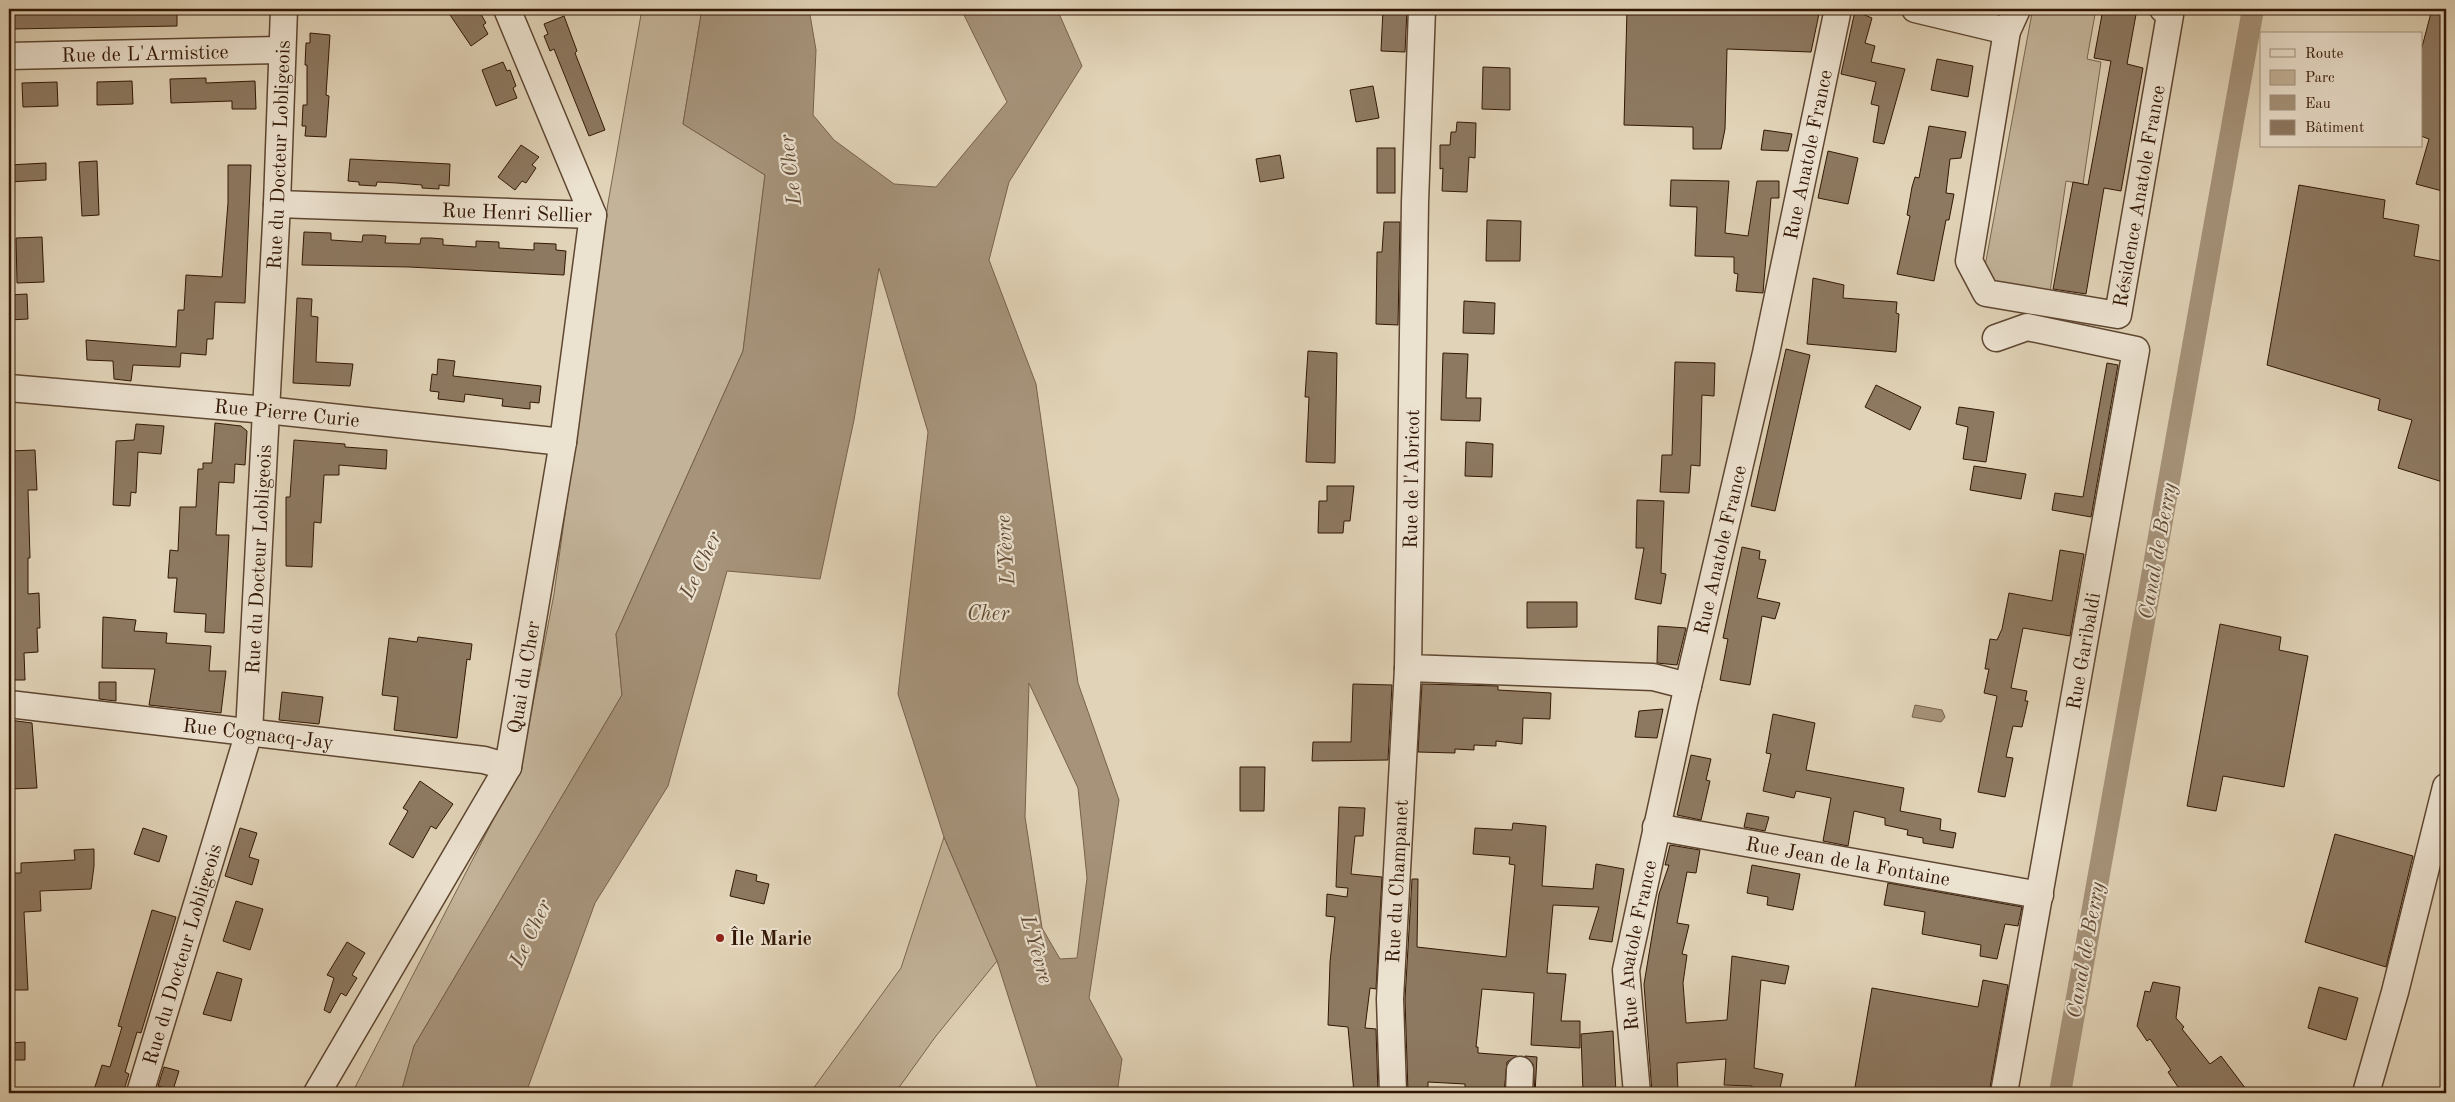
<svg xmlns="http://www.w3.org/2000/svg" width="2455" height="1102" font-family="'Old Standard TT',serif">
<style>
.green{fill:#c3b399;stroke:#7a654e}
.water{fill:#a6937a;stroke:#78614b;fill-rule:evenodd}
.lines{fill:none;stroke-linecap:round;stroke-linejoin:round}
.canal{stroke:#a6937a;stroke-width:22}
.building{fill:#8d7961;stroke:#321704}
.minor-casing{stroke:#5e4631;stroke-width:29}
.minor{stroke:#ece2d0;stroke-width:26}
.poi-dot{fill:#8f2418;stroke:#ece2d0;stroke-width:2}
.labels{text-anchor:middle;stroke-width:4.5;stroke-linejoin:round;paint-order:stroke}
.street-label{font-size:20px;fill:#321704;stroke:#ece2d0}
.poi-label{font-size:20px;font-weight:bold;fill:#321704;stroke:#ece2d0;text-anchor:start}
.water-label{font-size:21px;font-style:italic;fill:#604933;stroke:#ece2d0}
</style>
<rect width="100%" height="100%" fill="#e1d3b7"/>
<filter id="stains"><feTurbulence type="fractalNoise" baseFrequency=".004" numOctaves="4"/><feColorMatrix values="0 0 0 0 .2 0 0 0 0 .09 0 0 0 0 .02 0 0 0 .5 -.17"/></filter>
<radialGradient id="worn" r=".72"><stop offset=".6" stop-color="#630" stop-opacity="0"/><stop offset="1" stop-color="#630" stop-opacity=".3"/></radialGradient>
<g class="green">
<polygon points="642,9 702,9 683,124 765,175 743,351 616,634 622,695 414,1046 401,1093 352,1093 521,766 554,594 608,203"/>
<polygon points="2034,9 2096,9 2087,59 2101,62 2083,184 2066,181 2050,292 1996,284 1985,266 2032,13"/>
<polygon points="944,837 997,961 936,1036 895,1093 810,1093 901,968"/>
</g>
<g class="water">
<path d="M702,9H809L816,50L813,115L834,140L894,184L936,187L1007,102L961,9H1057L1082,66L1009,182L989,260L1036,384L1078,683L1119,800L1089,998L1122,1059L1117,1093H1039L997,961L944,837L898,694L928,432L879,268L854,420L820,579L727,571L668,786L595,903L526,1093H401L414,1046L622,695L616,634L743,351L765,175L683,124ZM1029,683L1078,788L1087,878L1077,958L1060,959L1042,928L1025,817Z"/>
<polygon points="1915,705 1942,710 1945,717 1941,722 1912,717"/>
</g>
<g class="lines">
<polyline class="canal" points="2060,1093 2253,9"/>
</g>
<g class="building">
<polygon points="11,9 177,9 177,26 11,29"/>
<polygon points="446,9 478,9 486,23 483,25 488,34 471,46"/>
<polygon points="1383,9 1407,9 1405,52 1381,51"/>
<polygon points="1627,9 1820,9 1811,52 1727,49 1725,129 1721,149 1693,149 1693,127 1624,125"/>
<polygon points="2103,9 2137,9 2127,64 2143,68 2121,191 2104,188 2086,294 2053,289 2073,182 2088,185 2111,61 2094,58"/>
<polygon points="2432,9 2446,9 2446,192 2416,184 2429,139 2421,136 2421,51"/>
<polygon points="1855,11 1872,18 1865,43 1875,46 1871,62 1905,69 1884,144 1873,142 1879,106 1871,104 1876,82 1841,74"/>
<polygon points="564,16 577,51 575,53 605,130 589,136 554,49 550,51 544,36 548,34 544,24"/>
<polygon points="310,33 330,35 326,95 329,96 326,137 305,136 306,126 302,126 303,105 307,105 307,65 305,65 306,43 310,43"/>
<polygon points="1937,59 1973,66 1968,97 1931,90"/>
<polygon points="503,62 507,71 510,70 516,86 513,88 517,98 496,106 482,70"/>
<polygon points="1483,67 1510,68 1510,110 1482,109"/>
<polygon points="206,78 206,83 255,81 256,109 232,109 232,101 171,103 170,79"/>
<polygon points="132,81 133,104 97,105 97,82"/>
<polygon points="57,82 58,106 23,107 22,83"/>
<polygon points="1373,86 1379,118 1356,122 1350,90"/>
<polygon points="1457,122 1476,123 1475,158 1469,157 1467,192 1442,191 1443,168 1440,169 1440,145 1450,145 1451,132 1456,132"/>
<polygon points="1929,126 1966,132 1961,158 1950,159 1946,193 1954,194 1949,220 1946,220 1934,281 1897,274 1910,216 1907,215 1912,187 1915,177 1919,178"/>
<polygon points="1764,130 1792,134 1788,151 1761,150"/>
<polygon points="521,145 539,157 532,165 536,168 526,183 522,181 515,190 498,177"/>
<rect x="1377" y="148" width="18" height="45"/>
<polygon points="1828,151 1858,158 1848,204 1818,198"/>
<polygon points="1280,155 1284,178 1260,182 1256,159"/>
<polygon points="350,159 450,164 449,186 439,185 439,189 422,188 422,185 397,183 377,182 376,186 359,185 359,182 348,181"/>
<polygon points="97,161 99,215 82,216 79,162"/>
<polygon points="46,163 46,180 9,182 9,165"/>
<polygon points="228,165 251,165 245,303 215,302 213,339 207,339 206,355 181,353 180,367 133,365 131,381 114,379 113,361 87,360 86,340 176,347 178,310 184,310 186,275 222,277 228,203"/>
<polygon points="1671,180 1729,181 1725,233 1748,236 1757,181 1779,181 1779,198 1771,198 1763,293 1736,291 1738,274 1734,273 1734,257 1695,256 1697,207 1670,206"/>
<polygon points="2299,185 2385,200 2383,218 2419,225 2414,256 2446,262 2446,483 2398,468 2412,420 2378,410 2380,399 2267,365"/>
<polygon points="1487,220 1521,221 1520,261 1486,261"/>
<polygon points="1384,222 1400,222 1398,325 1376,324 1377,252 1382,252"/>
<polygon points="304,232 331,233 331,240 362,242 363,235 374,235 386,236 385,243 420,244 421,238 431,238 443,239 443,245 476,247 476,241 499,242 499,248 534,250 534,243 556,244 556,250 566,251 564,275 409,267 302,265"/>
<polygon points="42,237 44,282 17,283 16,238"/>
<polygon points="1813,278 1844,285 1843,298 1897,302 1896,313 1899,314 1896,352 1807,344"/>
<polygon points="27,294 28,319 9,320 9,295"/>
<polygon points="297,298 312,299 311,316 318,317 316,362 353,364 350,386 293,383"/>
<polygon points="1464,301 1495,303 1494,334 1463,333"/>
<polygon points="1786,349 1810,355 1775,511 1751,506"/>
<polygon points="1308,351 1337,353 1335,463 1306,462 1309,397 1305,397"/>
<polygon points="1443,353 1468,354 1466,398 1481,398 1480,421 1441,420"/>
<polygon points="438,359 455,361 453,376 541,386 539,403 530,402 530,409 502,406 503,399 465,394 464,402 438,399 439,392 430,391 432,374 437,375"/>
<polygon points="1675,362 1715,363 1714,396 1702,395 1700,466 1691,465 1689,493 1660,492 1662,455 1672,455"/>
<polygon points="2107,363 2118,365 2091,517 2052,510 2055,493 2083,497"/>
<polygon points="1876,385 1921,407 1910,430 1865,407"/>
<polygon points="1959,407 1994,412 1986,462 1963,459 1968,427 1956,424"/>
<polygon points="215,423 241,426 247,431 245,465 235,464 234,483 219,482 216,535 229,535 224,633 205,632 206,614 174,612 177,578 168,578 170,550 178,551 180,507 196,507 198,469 203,469 203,463 212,463"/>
<polygon points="136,424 164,426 161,454 138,452 136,493 131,492 130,506 113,505 116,441 134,440"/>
<polygon points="294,440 345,444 345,447 387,450 386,469 339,465 339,475 324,475 321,523 314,522 312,567 286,566 286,497 290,497"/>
<polygon points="1466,442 1493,444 1492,477 1465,476"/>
<polygon points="35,450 37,490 28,490 30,558 28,558 28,594 39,593 40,628 37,628 38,652 24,653 25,680 9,680 9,451"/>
<polygon points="1974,466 2026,474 2021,499 1970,490"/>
<polygon points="1327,486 1354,486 1350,521 1344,521 1343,533 1318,533 1319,501 1327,501"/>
<polygon points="1637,500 1664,501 1661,573 1666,574 1661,604 1635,599 1644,548 1636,548"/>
<polygon points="1742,547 1760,551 1759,559 1766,560 1757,598 1780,603 1775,619 1762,616 1750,685 1720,680 1728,639 1723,638"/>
<polygon points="2060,550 2084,554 2070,636 2023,628 2011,688 2027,691 2025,701 2028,701 2022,727 2013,726 2006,757 2013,758 2005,797 1978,792 1997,696 1984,693 1989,669 1985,669 1990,639 1997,640 2002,629 2009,593 2052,601"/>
<polygon points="1527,602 1577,602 1577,627 1527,628"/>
<polygon points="103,617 136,620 134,631 167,633 166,643 211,646 209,671 226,671 221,713 149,705 155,669 102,668"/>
<polygon points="2220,624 2281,637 2279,650 2308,656 2284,787 2223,776 2216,811 2187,806"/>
<polygon points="1658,626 1686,628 1677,665 1657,663"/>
<polygon points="418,637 472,644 470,660 467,659 457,738 394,730 398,697 382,695 389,638 417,642"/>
<polygon points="99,682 116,682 116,701 99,699"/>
<polygon points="1353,684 1392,685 1388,760 1312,761 1313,742 1351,742"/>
<polygon points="1422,684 1498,686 1498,690 1551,693 1550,719 1523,718 1522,744 1496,741 1496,746 1474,745 1474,750 1455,749 1455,753 1418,752"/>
<polygon points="282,692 323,697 319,724 279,720"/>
<polygon points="1663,709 1657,738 1635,737 1639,711"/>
<polygon points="1773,714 1815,723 1806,770 1904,788 1900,811 1941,819 1940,830 1956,833 1953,848 1923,843 1923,838 1907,835 1908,830 1885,825 1885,818 1854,811 1848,846 1823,841 1831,798 1796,791 1794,798 1763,791 1771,754 1766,753"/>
<polygon points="9,720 32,723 37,788 9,789"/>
<polygon points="1691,755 1711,759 1706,780 1710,781 1701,820 1677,815"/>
<polygon points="1240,767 1265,767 1264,811 1240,811"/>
<polygon points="420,781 453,804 436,829 431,826 413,858 389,844 408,811 403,808"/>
<polygon points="1339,807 1365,808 1363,836 1355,836 1351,874 1382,877 1376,989 1370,988 1365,1028 1376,1029 1378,1093 1354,1093 1348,1027 1328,1025 1330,962 1335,917 1326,916 1327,894 1347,897 1348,888 1336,887"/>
<polygon points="1747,813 1769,817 1765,831 1744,827"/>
<polygon points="1513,823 1546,826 1542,886 1593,889 1596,864 1624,869 1612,942 1589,939 1599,907 1553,905 1547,973 1566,974 1561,1021 1580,1021 1580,1048 1531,1045 1534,993 1482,989 1476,1047 1478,1047 1478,1053 1517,1056 1507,1062 1504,1093 1465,1093 1465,1084 1428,1082 1428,1093 1408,1093 1405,999 1412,879 1418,879 1417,947 1506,957 1515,865 1509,864 1510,857 1473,854 1475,828 1512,830"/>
<polygon points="143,828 167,836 159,862 134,854"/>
<polygon points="240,828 257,833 249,857 259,860 252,885 225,876"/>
<polygon points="2335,834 2413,856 2386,967 2305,942"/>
<polygon points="1670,845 1700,850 1696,873 1687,872 1677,923 1689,925 1682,954 1687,955 1683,983 1686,1023 1727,1020 1732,956 1789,966 1785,984 1761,980 1754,1068 1783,1074 1779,1093 1751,1093 1752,1086 1724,1085 1726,1059 1677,1063 1678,1093 1652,1093 1644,984 1659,894 1669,865 1665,865"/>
<polygon points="94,849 94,866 91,889 40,891 41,911 24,912 28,990 12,990 9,873 21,873 21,863 75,860 74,850"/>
<polygon points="1752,865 1800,874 1793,910 1767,905 1768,897 1747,893"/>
<polygon points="736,870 757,875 756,881 769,884 764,904 730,896"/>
<polygon points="1888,883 2022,907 2018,926 2005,924 1997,959 1980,956 1981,945 1922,934 1925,912 1884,905"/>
<polygon points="236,901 263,909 250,950 223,941"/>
<polygon points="152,910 176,917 141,1033 137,1032 125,1072 129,1074 123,1093 93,1093 102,1065 110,1067 122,1027 118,1026"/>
<polygon points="347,942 365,953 352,975 357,978 346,996 341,993 330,1013 324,1010 334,978 327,975"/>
<polygon points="217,972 242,979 231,1021 203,1014"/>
<polygon points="1983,980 2008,985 1989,1093 1854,1093 1872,988 1978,1007"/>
<polygon points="2153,982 2180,987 2176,1018 2184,1027 2182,1029 2210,1064 2221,1056 2249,1093 2182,1093 2168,1072 2171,1070 2150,1039 2147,1041 2137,1026 2145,991 2150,992"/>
<polygon points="2319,987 2358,998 2346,1040 2308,1028"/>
<polygon points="1613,1031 1616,1093 1583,1093 1581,1034"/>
<polygon points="25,1042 25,1060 9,1060 9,1043"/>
<polygon points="1525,1056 1537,1057 1535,1093 1533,1064"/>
<polygon points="164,1067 179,1071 173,1090 158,1086"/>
</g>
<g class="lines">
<g class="minor-casing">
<g id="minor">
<polyline points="1422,9 1415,202 1408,668 1653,677 1688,686"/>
<polyline points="1915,9 2007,31"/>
<path id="s1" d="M2017,9L2007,31L1969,261L1986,293L2118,315L2170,15L2163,9"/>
<path id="s2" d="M9,56L281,50"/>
<path id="s3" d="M277,204L593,215L507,9"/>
<polyline points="1996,338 2027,327 2136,350 2004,1093"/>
<path id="s4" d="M9,388L266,410L563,442"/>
<path id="s5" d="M9,704L484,760L508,767"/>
<path id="s6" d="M1656,827L2040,895"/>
<path id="s7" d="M140,1093L249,732L277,204L284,9"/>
<path id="s8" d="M317,1093L508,767L563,442L593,215"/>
<path id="s9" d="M1393,1093L1390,999L1408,668"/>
<polyline points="1519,1093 1520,1070"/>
<path id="s10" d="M1637,1093L1626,970L1684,703L1766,353L1838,9"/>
<polyline points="2366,1093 2395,992 2446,787"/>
</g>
</g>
<use href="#minor" class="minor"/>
</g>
<circle class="poi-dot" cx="720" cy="938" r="5"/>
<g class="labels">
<g class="street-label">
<text dy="7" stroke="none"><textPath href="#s2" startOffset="136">Rue de L'Armistice</textPath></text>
<text dy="7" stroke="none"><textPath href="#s7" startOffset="955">Rue du Docteur Lobligeois</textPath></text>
<text dy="7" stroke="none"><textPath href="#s10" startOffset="959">Rue Anatole France</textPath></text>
<text dy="7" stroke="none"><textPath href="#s1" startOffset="548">Résidence Anatole France</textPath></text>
<text dy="7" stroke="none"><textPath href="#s3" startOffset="240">Rue Henri Sellier</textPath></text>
<text dy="7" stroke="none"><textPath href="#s4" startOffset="279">Rue Pierre Curie</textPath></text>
<text transform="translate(1411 479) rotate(-89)" y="7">Rue de l'Abricot</text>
<text dy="7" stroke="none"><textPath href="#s10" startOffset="554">Rue Anatole France</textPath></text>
<text dy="7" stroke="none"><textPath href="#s7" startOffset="550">Rue du Docteur Lobligeois</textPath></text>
<text transform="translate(2083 651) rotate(-80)" y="7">Rue Garibaldi</text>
<text dy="7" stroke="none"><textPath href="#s8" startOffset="469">Quai du Cher</textPath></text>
<text dy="7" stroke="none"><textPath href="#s5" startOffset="251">Rue Cognacq-Jay</textPath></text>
<text dy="7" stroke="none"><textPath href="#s6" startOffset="195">Rue Jean de la Fontaine</textPath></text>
<text dy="7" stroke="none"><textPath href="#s9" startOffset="212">Rue du Champanet</textPath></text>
<text dy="7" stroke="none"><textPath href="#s10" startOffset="149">Rue Anatole France</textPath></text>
<text dy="7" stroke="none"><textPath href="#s7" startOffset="145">Rue du Docteur Lobligeois</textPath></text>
</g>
<g class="poi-label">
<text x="730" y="945">Île Marie</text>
</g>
<g class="water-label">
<text transform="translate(790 170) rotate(-97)" y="7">Le Cher</text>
<text transform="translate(1005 550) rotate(-94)" y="7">L'Yèvre</text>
<text transform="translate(2157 551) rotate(-80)" y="7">Canal de Berry</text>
<text transform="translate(700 565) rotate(-65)" y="7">Le Cher</text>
<text x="988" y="620">Cher</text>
<text transform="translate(530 933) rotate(-65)" y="7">Le Cher</text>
<text transform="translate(1037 949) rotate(74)" y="7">L'Yèvre</text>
<text transform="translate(2085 950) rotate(-80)" y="7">Canal de Berry</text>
</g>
</g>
<rect width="2455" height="1102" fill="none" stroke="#e1d3b7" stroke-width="30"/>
<rect x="10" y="10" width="2435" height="1082" fill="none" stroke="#321704" stroke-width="2.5"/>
<rect x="15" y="15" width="2425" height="1072" fill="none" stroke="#321704"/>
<rect x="2260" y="32" width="162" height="115" fill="#ece2d0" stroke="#a2917e"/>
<rect x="2270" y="49" width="25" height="8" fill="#ece2d0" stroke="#a2917e"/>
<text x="2305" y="58" font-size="15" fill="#321704">Route</text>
<rect x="2270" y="70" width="25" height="15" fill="#c3b399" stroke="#a2917e"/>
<text x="2305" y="82" font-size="15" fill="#321704">Parc</text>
<rect x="2270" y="95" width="25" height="15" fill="#a6937a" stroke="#a2917e"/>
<text x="2305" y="108" font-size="15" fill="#321704">Eau</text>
<rect x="2270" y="120" width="25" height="15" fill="#8d7961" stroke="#a2917e"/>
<text x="2305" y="132" font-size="15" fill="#321704">Bâtiment</text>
<rect width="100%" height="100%" filter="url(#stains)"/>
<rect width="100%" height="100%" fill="url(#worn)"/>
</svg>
